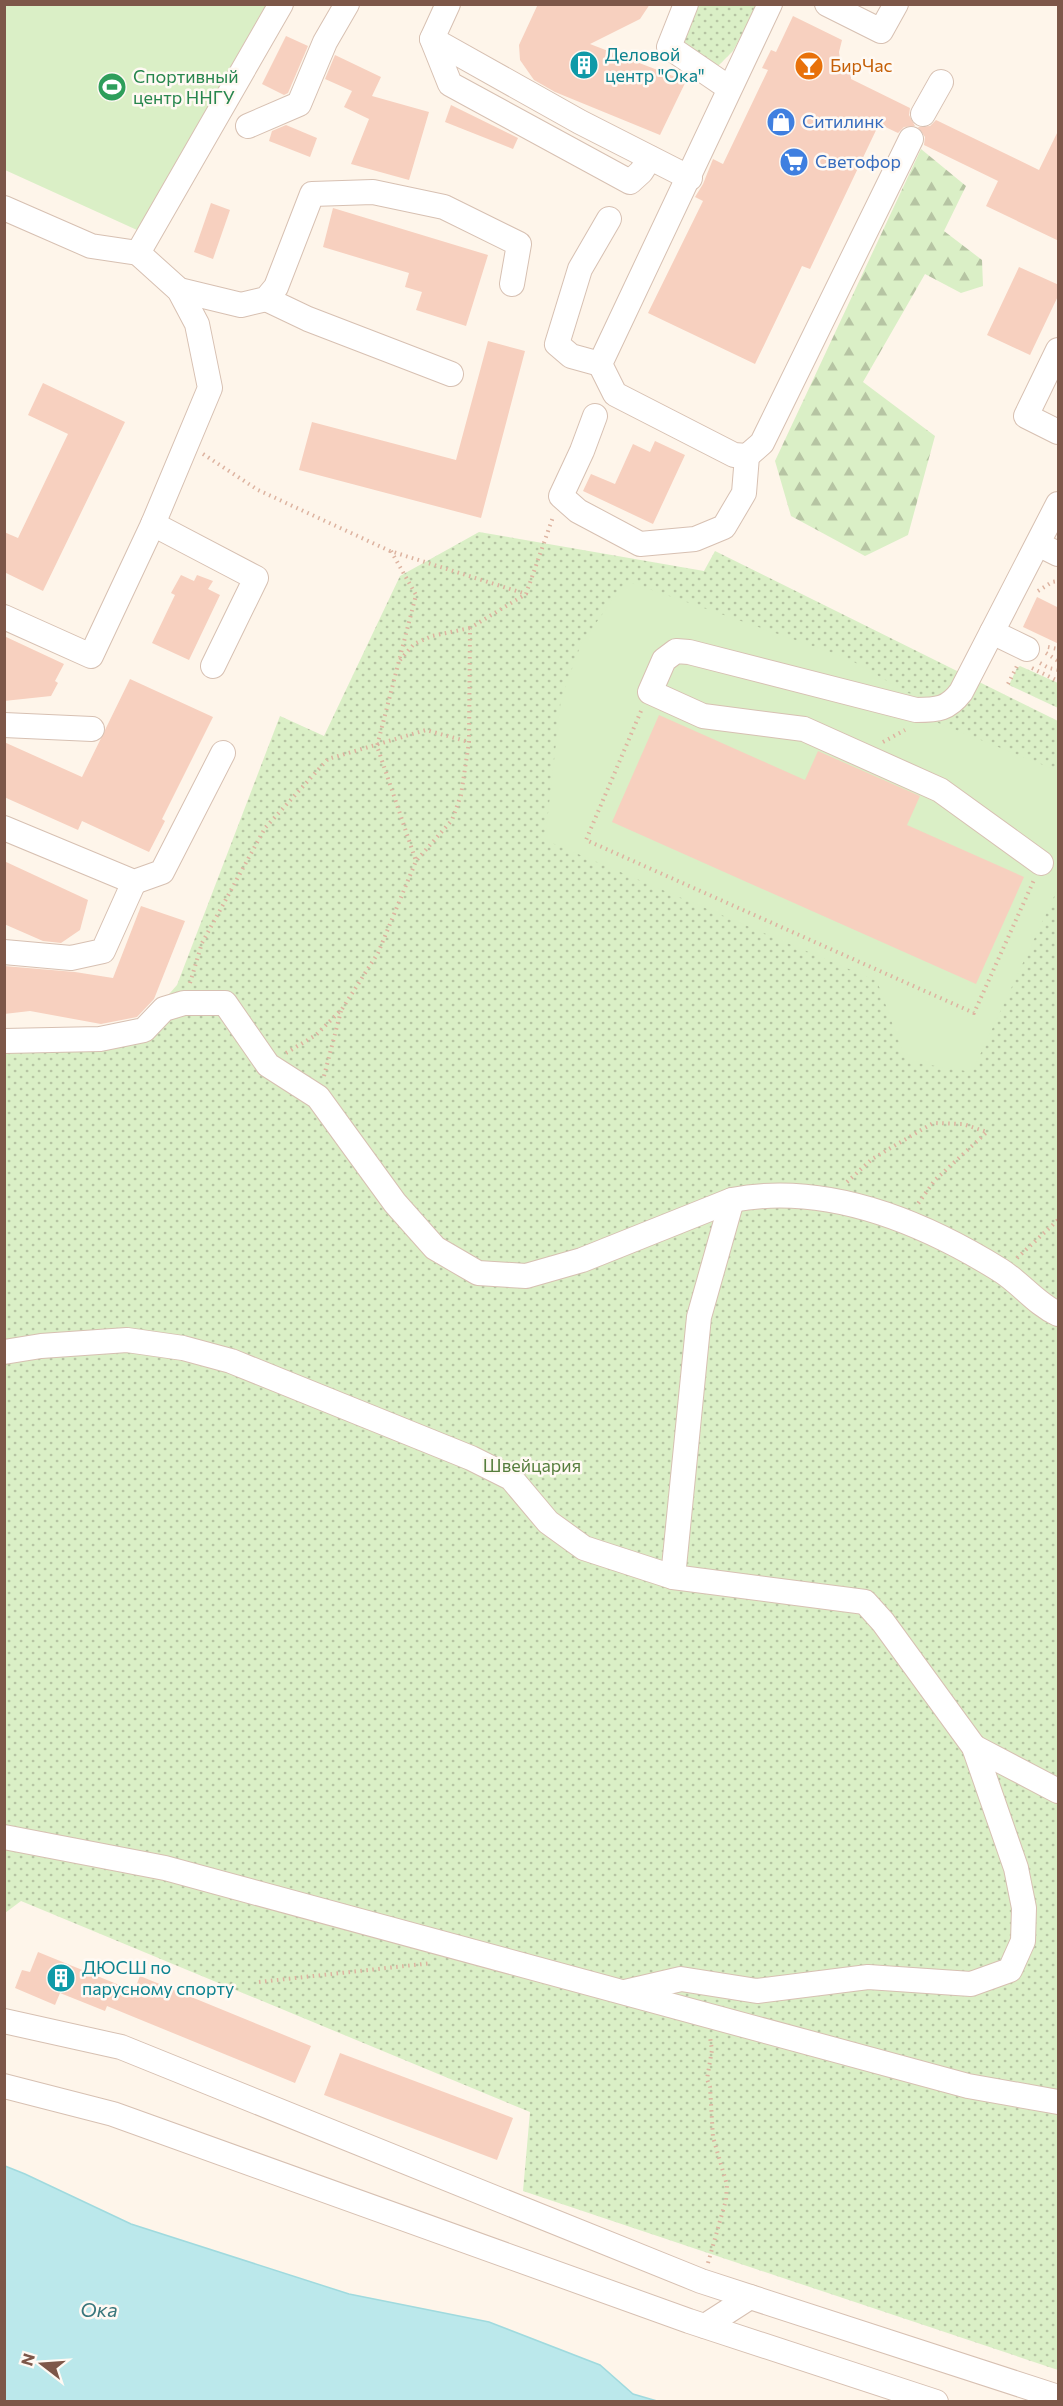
<svg xmlns="http://www.w3.org/2000/svg" width="1063" height="2406" font-family="Commissioner,sans-serif">
<style>
.forest{fill:url(#forest-firs)}
.park{fill:url(#park-dots)}
.pitch{fill:#daefc6}
.water{fill:#bbe8eb;stroke:#a0dade;stroke-width:1.5}
.building{fill:#f7d0bf}
.lines{fill:none;stroke-linecap:round;stroke-linejoin:round}
.minor-casing{stroke:#d7c0b2;stroke-width:26}
.path{stroke:#ddb3a0;stroke-width:4;stroke-dasharray:1.5 4.5;stroke-linecap:butt}
.minor{stroke:#fff;stroke-width:24}
.labels{text-anchor:middle;stroke-width:5;stroke-linejoin:round;paint-order:stroke}
.culture-label{font-size:18px;fill:#0d838f;stroke:#fff9f3;text-anchor:start}
.food-label{font-size:18px;fill:#c56008;stroke:#fff9f3;text-anchor:start}
.leisure-label{font-size:18px;fill:#27864d;stroke:#fff9f3;text-anchor:start}
.shop-label{font-size:18px;fill:#366cbe;stroke:#fff9f3;text-anchor:start}
.park-label{font-size:18px;fill:#567e3d;stroke:#fff9f3}
.water-label{font-size:20px;font-style:italic;fill:#38767b;stroke:#fff9f3}
</style>
<defs>
<pattern id="forest-firs" width="22" height="20" patternUnits="userSpaceOnUse" patternTransform="scale(1.5)"><rect width="22" height="20" fill="#daefc6"/><path d="M5 1l3.5 6h-7zM16 11l3.5 6h-7z" fill="#b6c4a3"/></pattern>
<pattern id="park-dots" width="8" height="8" patternUnits="userSpaceOnUse" patternTransform="scale(1.5)"><rect width="8" height="8" fill="#daefc6"/><path d="M2 2h.1M6 6h.1" fill="none" stroke="#b6c4a3" stroke-width="1.8" stroke-linecap="round"/></pattern>
</defs>
<rect width="100%" height="100%" fill="#fef5ea"/>
<polygon class="forest" points="921,149 966,186 944,231 982,260 983,286 961,293 925,274 863,382 935,436 908,535 865,556 791,516 775,461"/>
<g class="park">
<polygon points="692,5 758,5 733,51 719,65 708,66 681,40"/>
<polygon points="479,532 704,571 715,551 1058,721 1058,2370 523,2191 530,2112 21,1901 5,1913 4,1031 142,1025 177,985 280,716 324,736 400,576"/>
<polygon points="1020,666 1058,683 1058,708 1009,685 1017,668"/>
</g>
<g class="pitch">
<polygon points="4,5 5,4 266,5 137,230 5,170"/>
<polygon points="626,581 847,658 908,693 930,699 936,722 1058,771 1058,888 972,1072 906,1061 877,981 545,840 561,699 581,644"/>
</g>
<polygon class="water" points="5,2166 25,2174 131,2224 349,2294 489,2322 600,2365 633,2394 657,2401 5,2401"/>
<g class="building">
<polygon points="538,4 650,4 640,19 590,44 686,81 660,135 555,92 534,80 520,60 519,45"/>
<polygon points="793,16 842,40 839,52 840,59 851,74 851,79 910,108 909,115 915,126 904,127 898,133 879,124 810,269 802,266 755,364 648,313 703,201 695,197 703,184 713,159 723,164 768,70 762,68 771,50 776,52"/>
<polygon points="286,36 308,46 288,93 284,95 262,84"/>
<polygon points="335,55 381,77 372,96 429,112 409,180 351,164 369,119 344,107 352,91 325,79"/>
<polygon points="451,105 518,138 513,149 445,122"/>
<polygon points="936,120 1039,170 1059,129 1059,241 986,206 998,181 924,145 925,137 918,127 930,126"/>
<polygon points="286,125 317,138 310,157 269,141 272,131"/>
<polygon points="211,203 230,210 213,259 194,252"/>
<polygon points="333,208 488,255 466,326 416,310 422,292 405,287 409,273 323,247"/>
<polygon points="1019,267 1059,285 1059,294 1030,355 987,335"/>
<polygon points="488,341 525,351 481,518 299,470 312,422 456,460"/>
<polygon points="43,383 125,422 43,591 4,572 4,532 18,538 68,434 28,415"/>
<polygon points="655,441 685,455 653,524 583,491 591,474 615,484 633,444 650,452"/>
<polygon points="181,575 194,581 197,575 213,581 208,589 220,595 189,660 152,643 175,595 171,593"/>
<polygon points="1037,597 1059,608 1059,644 1023,627"/>
<polygon points="4,636 64,664 55,681 58,683 51,696 4,701"/>
<polygon points="130,679 213,717 162,819 165,821 149,852 82,821 78,830 4,797 4,742 82,777"/>
<polygon points="659,715 805,780 818,751 920,796 907,825 1024,877 976,984 612,822"/>
<polygon points="4,861 88,900 80,930 61,943 43,941 4,924"/>
<polygon points="141,906 185,921 154,999 137,1017 101,1024 30,1011 4,1014 4,966 75,972 113,978"/>
<polygon points="38,1952 134,1991 140,1976 311,2046 295,2083 107,2006 105,2011 60,1993 55,2005 15,1988 22,1970 30,1972"/>
<polygon points="340,2053 513,2118 497,2160 324,2095"/>
</g>
<g class="lines">
<g class="minor-casing">
<g id="minor">
<polyline points="448,4 432,39 580,122 690,178"/>
<polyline points="686,4 669,47 729,88"/>
<polyline points="770,4 600,364 615,394 734,455 747,456 762,443 911,139"/>
<polyline points="827,4 881,31 896,4"/>
<polyline points="432,39 450,84 630,182 641,172 650,158"/>
<polyline points="923,114 941,82"/>
<polyline points="248,126 299,104 325,42 347,4"/>
<polyline points="4,208 91,246 138,253"/>
<polyline points="179,290 241,305 266,299 276,287 312,194 373,192 444,207 519,244 512,284"/>
<polyline points="266,299 308,319 451,374"/>
<polyline points="1058,350 1026,416 1058,432"/>
<polyline points="600,364 571,356 557,344 580,269 609,219"/>
<polyline points="595,416 582,451 561,496 578,511 640,544 695,539 724,527 744,493 747,456"/>
<polyline points="153,524 256,578 213,666"/>
<polyline points="1038,544 1058,554"/>
<polyline points="4,617 91,656 153,524 210,388 197,324 179,290 138,253 281,4"/>
<polyline points="992,632 1027,649"/>
<polyline points="4,725 92,729"/>
<polyline points="4,828 134,882 162,872 223,753"/>
<path d="M1041,863L940,790L804,729L703,716L650,692L664,660L676,651L689,652L916,710C938,710 948,709 961,692L1058,504"/>
<polyline points="4,952 71,958 103,951 134,882"/>
<path d="M4,1041L100,1039L144,1030L164,1009L184,1003H225L268,1065L318,1097L395,1203L435,1248L478,1273L526,1276L582,1260L732,1200C826,1182 921,1221 1000,1270C1021,1283 1036,1304 1058,1314"/>
<polyline points="4,1352 41,1346 127,1340 183,1348 231,1361 471,1458 511,1478 548,1522 584,1548 673,1577 865,1602 883,1622 974,1747 1016,1868 1024,1908 1023,1941 1010,1970 971,1984 868,1977 757,1991 681,1979 625,1992"/>
<polyline points="673,1577 699,1317 732,1200"/>
<polyline points="974,1747 1058,1791"/>
<polyline points="4,1837 165,1868 968,2086 1058,2102"/>
<polyline points="4,2021 121,2047 701,2281 1058,2397"/>
<polyline points="4,2086 113,2114 689,2321 936,2402"/>
<polyline points="705,2326 750,2297"/>
</g>
</g>
<g class="path">
<polyline points="203,454 258,490 390,551 526,594"/>
<polyline points="391,551 416,595 377,746 416,861"/>
<polyline points="1038,591 1052,582 1058,581"/>
<polyline points="1048,647 1058,649"/>
<polyline points="1046,653 1058,661"/>
<polyline points="400,660 414,644 432,636 470,628"/>
<polyline points="1040,663 1049,668 1058,670"/>
<polyline points="1032,668 1058,681"/>
<polyline points="1008,684 1017,666"/>
<polyline points="641,711 586,840 974,1013 1034,880"/>
<polyline points="883,742 905,730"/>
<polyline points="190,983 202,943 265,828 328,759 426,730 469,742"/>
<polyline points="286,1053 316,1035 342,1009 378,953 416,861 452,820 461,795 469,742 470,628 526,594 553,517"/>
<polyline points="324,1076 341,1011"/>
<polyline points="847,1182 872,1159 933,1123 963,1124 987,1132 935,1180 917,1205"/>
<polyline points="1017,1258 1058,1220"/>
<polyline points="259,1982 432,1963"/>
<polyline points="708,2263 726,2200 727,2185 713,2137 710,2087 707,2079 712,2050 710,2037"/>
</g>
<use href="#minor" class="minor"/>
</g>
<defs>
<g id="building-disc" transform="scale(1.5)"><circle r="9.5" fill="#0f9aa8" stroke="#fff9f3"/><path d="M-4-6H4V6H1V3H-1V6H-4ZM-2.5-4.3h1.7v1.8h-1.7ZM.8-4.3h1.7v1.8H.8ZM-2.5-1h1.7V.8h-1.7ZM.8-1h1.7V.8H.8Z" fill="#fff"/></g>
<g id="bar-disc" transform="scale(1.5)"><circle r="9.5" fill="#e8710a" stroke="#fff9f3"/><path d="M-6-5H6L.8 .8V4.5H3.5V6h-7V4.5H-.8V.8Z" fill="#fff"/></g>
<g id="stadium-disc" transform="scale(1.5)"><circle r="9.5" fill="#2e9e5b" stroke="#fff9f3"/><path d="M0-5a6.5 5 0 1 0 0 10a6.5 5 0 1 0 0-10ZM-3.5-1.8h7v3.6h-7Z" fill="#fff"/></g>
<g id="shop-disc" transform="scale(1.5)"><circle r="9.5" fill="#3f7fe0" stroke="#fff9f3"/><path d="M-5-2.5h2.3a2.7 3.5 0 0 1 5.4 0H5L5.5 6h-11ZM-1.5-2.5h3a1.5 2.3 0 0 0-3 0Z" fill="#fff"/></g>
<g id="supermarket-disc" transform="scale(1.5)"><circle r="9.5" fill="#3f7fe0" stroke="#fff9f3"/><path d="M-6-5.5h2.5l.6 2H6L4.5 2H-2.5L-4.4-4H-6ZM-1.5 3.2a1.3 1.3 0 1 0 .1 0ZM3 3.2a1.3 1.3 0 1 0 .1 0Z" fill="#fff"/></g>
</defs>
<g fill-rule="evenodd">
<use href="#building-disc" x="584" y="65"/>
<use href="#bar-disc" x="809" y="66"/>
<use href="#stadium-disc" x="112" y="87"/>
<use href="#shop-disc" x="781" y="122"/>
<use href="#supermarket-disc" x="794" y="162"/>
<use href="#building-disc" x="61" y="1978"/>
</g>
<g class="labels">
<g class="culture-label">
<text x="605" y="61">Деловой<tspan x="605" dy="21">центр "Ока"</tspan></text>
<text x="82" y="1974">ДЮСШ по<tspan x="82" dy="21">парусному спорту</tspan></text>
</g>
<g class="food-label">
<text x="830" y="72">БирЧас</text>
</g>
<g class="leisure-label">
<text x="133" y="83">Спортивный<tspan x="133" dy="21">центр ННГУ</tspan></text>
</g>
<g class="shop-label">
<text x="802" y="128">Ситилинк</text>
<text x="815" y="168">Светофор</text>
</g>
<g class="park-label">
<text x="532" y="1472">Швейцария</text>
</g>
<g class="water-label">
<text x="99" y="2317">Ока</text>
</g>
</g>
<rect width="1063" height="2406" fill="none" stroke="#7d5749" stroke-width="12"/>
<g transform="translate(42 2364) rotate(287)" stroke="#fff9f3" stroke-width="4.5" paint-order="stroke">
<path d="M0-4.5L10 22L0 15L-10 22Z" fill="#7d5749"/>
<text y="-9" font-size="16" font-weight="bold" text-anchor="middle" fill="#7d5749">N</text>
</g>
</svg>
